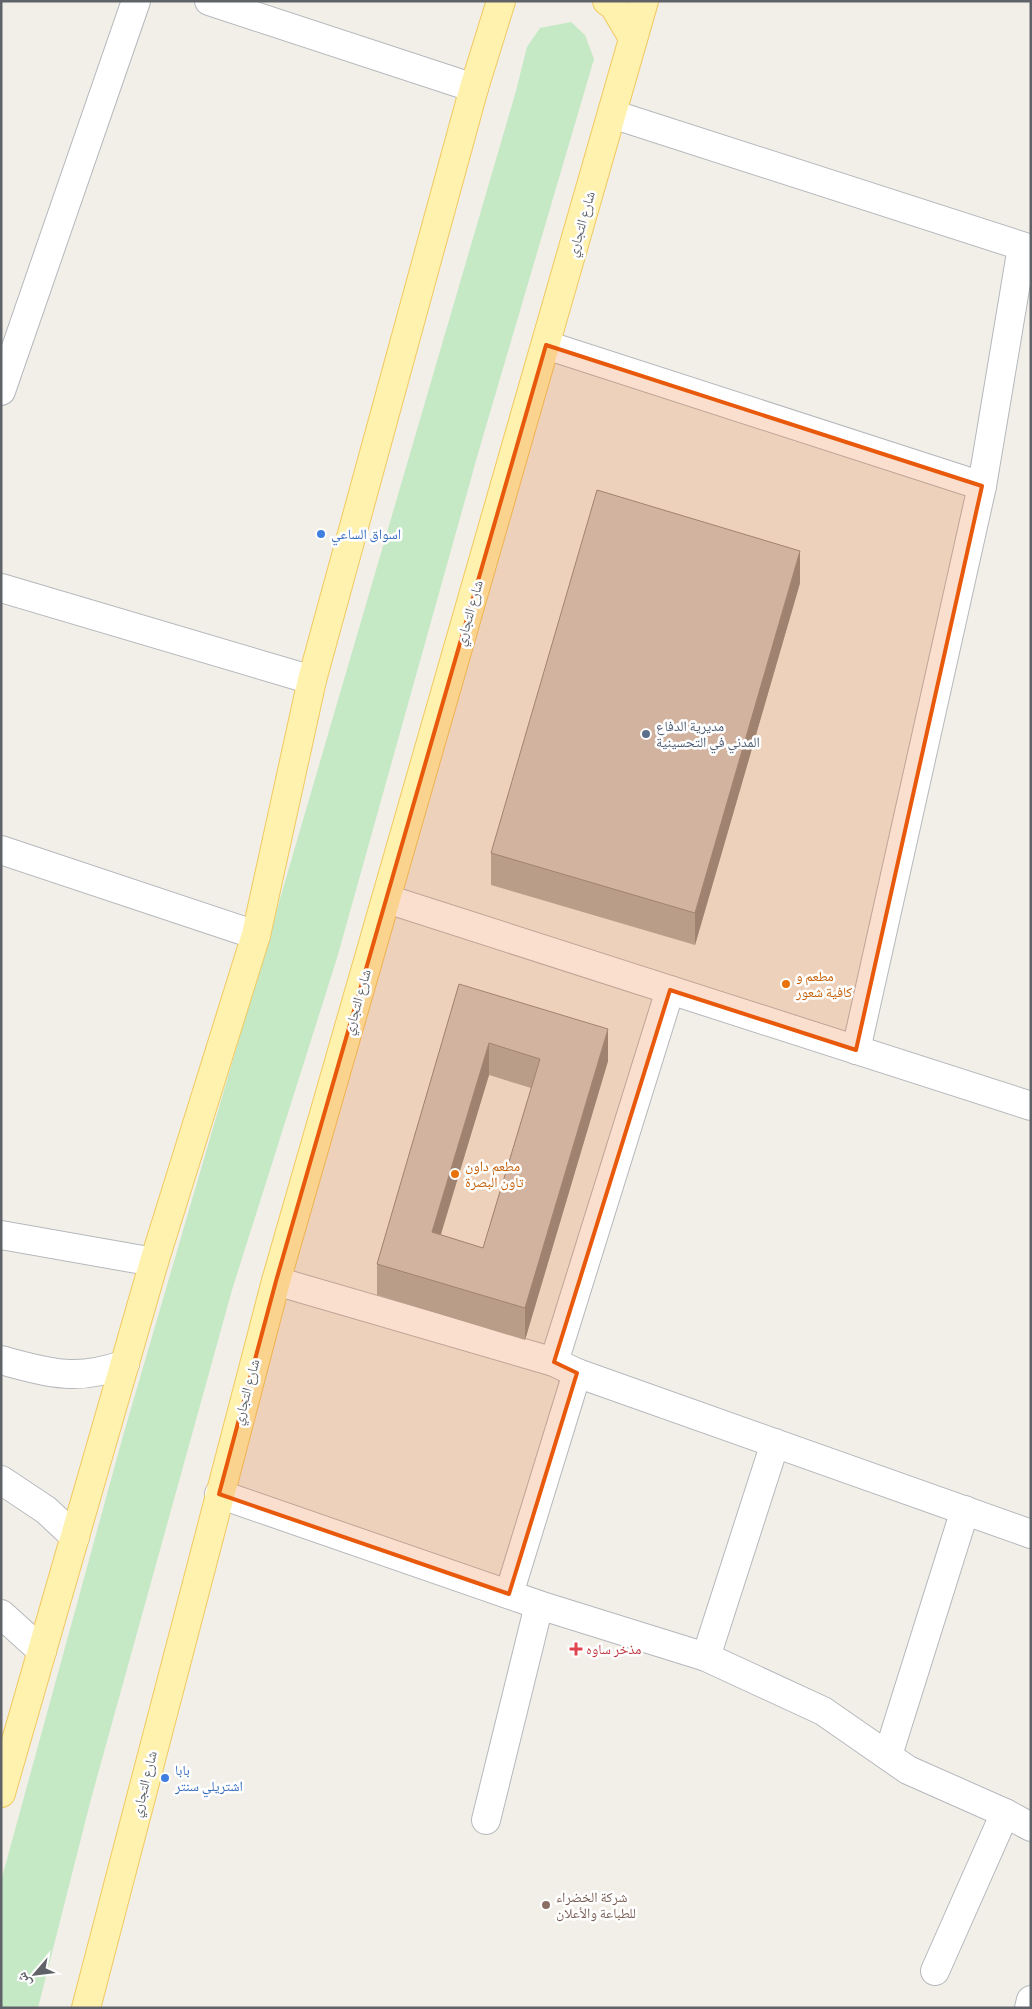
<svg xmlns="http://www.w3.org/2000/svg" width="1032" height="2009" font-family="Manrope,'Noto Naskh Arabic',sans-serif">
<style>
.green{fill:#c5e8c5}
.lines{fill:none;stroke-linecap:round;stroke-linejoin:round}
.minor-casing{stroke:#b5b8bc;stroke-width:30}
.major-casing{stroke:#f2c960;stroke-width:30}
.minor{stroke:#fff;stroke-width:28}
.major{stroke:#fff2af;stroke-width:28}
.wall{fill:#afaea9;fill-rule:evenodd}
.shaded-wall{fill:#8f8d8a}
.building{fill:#cccac5;stroke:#8f8d8a;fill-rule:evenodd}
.marked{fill:#e8590c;fill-opacity:0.2;stroke:#e8590c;stroke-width:4;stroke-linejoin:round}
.shop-dot{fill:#3f7fe0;stroke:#fff;stroke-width:2}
.service-dot{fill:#5c6f8a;stroke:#fff;stroke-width:2}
.food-dot{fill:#e8710a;stroke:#fff;stroke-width:2}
.health-dot{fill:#e0444e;stroke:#fff;stroke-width:2}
.education-dot{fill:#8d6e63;stroke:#fff;stroke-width:2}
.labels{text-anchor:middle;stroke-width:5;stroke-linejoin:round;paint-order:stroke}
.street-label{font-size:14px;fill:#5f6368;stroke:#fff}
.shop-label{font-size:14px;fill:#366cbe;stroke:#fff;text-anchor:start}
.service-label{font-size:14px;fill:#4e5e75;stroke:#fff;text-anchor:start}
.food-label{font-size:14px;fill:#c56008;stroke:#fff;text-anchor:start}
.health-label{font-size:14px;fill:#be3a42;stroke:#fff;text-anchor:start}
.education-label{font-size:14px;fill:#785e54;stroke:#fff;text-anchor:start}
</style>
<rect width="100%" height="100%" fill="#f1efe8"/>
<polygon class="green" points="571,22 585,35 594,59 479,450 337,958 232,1290 91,1799 38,2008 1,2008 1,1881 123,1436 516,91 527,47 540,28"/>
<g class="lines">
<g class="minor-casing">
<g id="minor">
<polyline points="209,1 474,88"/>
<polyline points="612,114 1031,249"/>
<polyline points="546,345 982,486"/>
<polyline points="1,391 136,1"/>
<polyline points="1,588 312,680"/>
<polyline points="1,850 256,935"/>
<polyline points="387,899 1031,1106"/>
<polyline points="856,1050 982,486 1022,247"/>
<polyline points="1,1235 154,1262"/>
<polyline points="276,1281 554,1362 577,1373 1031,1534"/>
<path d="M1,1360C49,1373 76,1382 125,1364"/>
<polyline points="554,1362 670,990"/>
<polyline points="1,1480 46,1510 75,1537"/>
<polyline points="219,1494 539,1605 706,1657 823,1711 908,1770 1005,1813 1031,1827"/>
<polyline points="509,1594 577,1373"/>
<polyline points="1,1614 42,1651"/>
<polyline points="706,1657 775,1443"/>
<polyline points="888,1755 965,1510"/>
<polyline points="486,1820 539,1605"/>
<polyline points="935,1971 1005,1813"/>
<polyline points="1029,2008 1031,2000"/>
</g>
</g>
<g class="major-casing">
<g id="major">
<polyline points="607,1 614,6 633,38"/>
<polyline points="1,1793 154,1262 256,935 312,680 474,88 501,1"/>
<polyline points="86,2008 276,1281 644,1"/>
</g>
</g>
<use href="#minor" class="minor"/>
<use href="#major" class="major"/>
</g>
<g class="wall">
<polygon points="800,583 695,945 491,885 491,853"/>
<path d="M459,984L608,1061L525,1340L377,1295V1264ZM489,1075L531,1088L483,1248L440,1235Z"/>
</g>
<g class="shaded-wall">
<polygon points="800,551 800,583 695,945 695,913"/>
<polygon points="608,1029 608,1061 525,1340 525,1308"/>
<polygon points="489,1043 489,1075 432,1264 432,1232"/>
</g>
<g class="building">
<polygon points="597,490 800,551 695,913 491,853"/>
<path d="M459,984L608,1029L525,1308L377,1264ZM489,1043L540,1059L483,1248L432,1232Z"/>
</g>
<path class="marked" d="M546,345L982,486L856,1050L670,990L554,1362L577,1373L509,1594L219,1494L276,1281Z"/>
<g class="shop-dot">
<circle cx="321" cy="534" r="5"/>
<circle cx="165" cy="1778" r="5"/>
</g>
<circle class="service-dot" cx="646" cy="734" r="5"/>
<g class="food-dot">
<circle cx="786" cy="984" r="5"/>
<circle cx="455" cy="1174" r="5"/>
</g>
<path class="health-dot" d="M573.5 1641.5h5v5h5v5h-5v5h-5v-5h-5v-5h5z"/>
<circle class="education-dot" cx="546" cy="1905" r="5"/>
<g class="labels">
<g class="street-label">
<text transform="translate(581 224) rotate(-74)" y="5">شارع التجاري</text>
<text transform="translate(469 613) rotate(-74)" y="5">شارع التجاري</text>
<text transform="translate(357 1002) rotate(-74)" y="5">شارع التجاري</text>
<text transform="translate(246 1392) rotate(-75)" y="5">شارع التجاري</text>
<text transform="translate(144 1784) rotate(-76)" y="5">شارع التجاري</text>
</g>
<g class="shop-label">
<text x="331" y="539">اسواق الساعي</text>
<text x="175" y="1775">بابا<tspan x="175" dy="16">اشتريلي سنتر</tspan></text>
</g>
<g class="service-label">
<text x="656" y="731">مديرية الدفاع<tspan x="656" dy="16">المدني في التحسينية</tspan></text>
</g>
<g class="food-label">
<text x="796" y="981">مطعم و<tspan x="796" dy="16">كافية شعور</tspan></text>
<text x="465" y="1171">مطعم داون<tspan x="465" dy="16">تاون البصرة</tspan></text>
</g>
<g class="health-label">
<text x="586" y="1654">مذخر ساوه</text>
</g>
<g class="education-label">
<text x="556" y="1902">شركة الخضراء<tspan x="556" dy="16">للطباعة والأعلان</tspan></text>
</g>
</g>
<rect width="1032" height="2009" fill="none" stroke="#5f6368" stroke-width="5"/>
<g transform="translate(35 1974) rotate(242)" stroke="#ffffff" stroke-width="4" paint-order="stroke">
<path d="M0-4L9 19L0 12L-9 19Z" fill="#5f6368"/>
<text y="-8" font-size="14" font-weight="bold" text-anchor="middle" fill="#5f6368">ش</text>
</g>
</svg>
